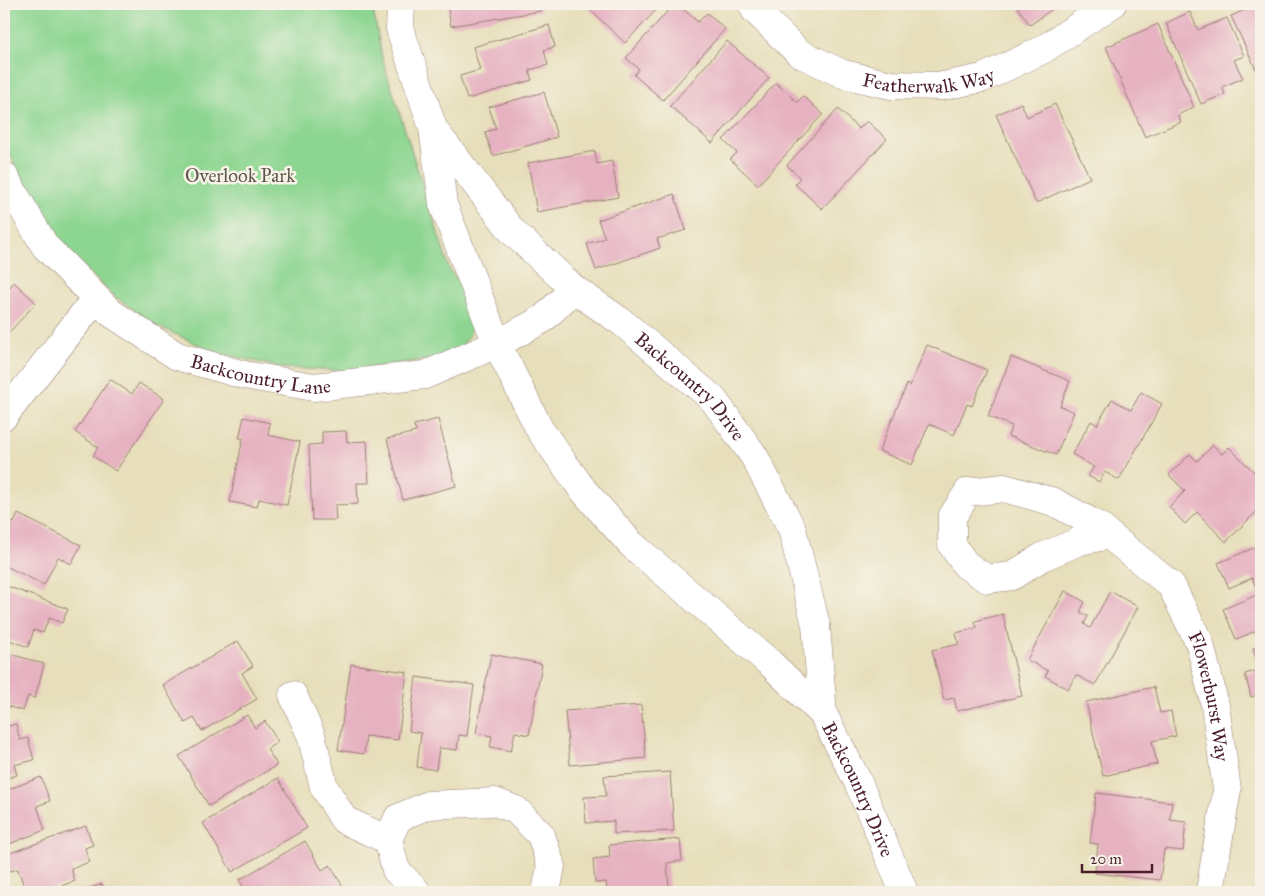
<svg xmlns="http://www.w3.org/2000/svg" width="1265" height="896" font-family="'IM FELL Great Primer',serif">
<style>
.green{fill:#8dd691;stroke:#6c7a5e}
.building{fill:#e6b1c1}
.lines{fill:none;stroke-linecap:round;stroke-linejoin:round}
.minor-casing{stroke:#987f73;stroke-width:29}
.minor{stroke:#fff;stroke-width:28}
.labels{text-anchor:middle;stroke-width:5;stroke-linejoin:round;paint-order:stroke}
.street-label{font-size:19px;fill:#4a1f2b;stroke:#f7f3e8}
.park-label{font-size:19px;fill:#5e564a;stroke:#f7f3e8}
</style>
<rect width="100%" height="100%" fill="#f7f3e8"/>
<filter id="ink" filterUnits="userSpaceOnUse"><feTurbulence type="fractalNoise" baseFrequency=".02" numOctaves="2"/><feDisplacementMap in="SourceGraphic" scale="10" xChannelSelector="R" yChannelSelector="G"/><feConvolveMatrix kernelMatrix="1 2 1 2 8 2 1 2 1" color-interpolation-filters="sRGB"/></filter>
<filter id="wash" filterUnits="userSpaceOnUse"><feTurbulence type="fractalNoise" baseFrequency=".0096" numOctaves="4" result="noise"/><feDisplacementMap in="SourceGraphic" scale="20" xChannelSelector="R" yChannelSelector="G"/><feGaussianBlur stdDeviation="1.12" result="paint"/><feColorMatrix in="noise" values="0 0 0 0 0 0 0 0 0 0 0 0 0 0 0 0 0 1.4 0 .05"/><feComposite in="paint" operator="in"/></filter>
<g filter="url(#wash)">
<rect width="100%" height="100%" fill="#e7dfbb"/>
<polygon class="green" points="4,4 372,4 382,58 450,271 460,282 473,317 470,334 460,349 430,360 417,361 348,371 283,368 215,352 157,326 111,294 67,250 31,199 8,150 4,132"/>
<g id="blocks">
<g class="building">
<polygon points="447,4 539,4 541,11 451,26"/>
<polygon points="584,4 662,4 625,43"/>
<polygon points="674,4 677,4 698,22 707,13 725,29 663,100 634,75 639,69 626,58"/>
<polygon points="1015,4 1059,4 1030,25"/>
<polygon points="1258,4 1261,4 1261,80 1231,16"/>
<polygon points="1190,12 1198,30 1227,18 1244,56 1234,60 1243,78 1222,87 1225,94 1201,104 1166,23"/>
<polygon points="1158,24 1194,107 1178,115 1181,122 1145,137 1106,47"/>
<polygon points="549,25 555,47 544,50 548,65 529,70 532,80 467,99 460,76 480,70 473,47"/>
<polygon points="727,41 769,78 712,143 670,106"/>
<polygon points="776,83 797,102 803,96 823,114 758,185 730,159 737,153 723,140"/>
<polygon points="544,92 557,137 493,156 485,132 496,129 489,107"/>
<polygon points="1021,103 1027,117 1055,104 1090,178 1036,203 996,115"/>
<polygon points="838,109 859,129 867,121 887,139 822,209 795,184 800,178 787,165"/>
<polygon points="595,151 597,164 612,161 618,197 537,212 528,163"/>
<polygon points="674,194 686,230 657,239 660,248 596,270 587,244 605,238 598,220"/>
<polygon points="4,281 10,287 14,282 36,303 4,338"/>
<polygon points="927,345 987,370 972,406 967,404 954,435 929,424 912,465 879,451 907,384 910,386"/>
<polygon points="1011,357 1070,381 1060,406 1074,412 1056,455 1008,436 1012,426 988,416"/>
<polygon points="110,379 132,394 139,383 164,399 116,471 93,456 98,447 75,432"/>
<polygon points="1141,392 1162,404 1119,480 1105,472 1099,482 1088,476 1094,467 1072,454 1091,421 1097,425 1112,399 1131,410"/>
<polygon points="244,417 270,423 268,435 300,442 287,505 259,499 257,507 230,502 243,438 239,438"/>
<polygon points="438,419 456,486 403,500 387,439 416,432 414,425"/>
<polygon points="346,431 347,442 367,441 369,483 357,483 358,504 335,505 336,520 312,520 309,445 322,444 322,432"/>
<polygon points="1213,445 1222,454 1229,447 1261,479 1261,507 1226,542 1197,512 1185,524 1169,507 1185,491 1169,475 1190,454 1197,461"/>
<polygon points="18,514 81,545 71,564 58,557 44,585 4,565 4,534 10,521 14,523"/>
<polygon points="1261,545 1261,629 1236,639 1223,609 1259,594 1252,578 1229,588 1218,563"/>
<polygon points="4,585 68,609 62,623 49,618 43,633 34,630 28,647 4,638"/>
<polygon points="1065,591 1085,602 1080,612 1088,616 1084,624 1090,628 1110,591 1138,607 1095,685 1076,675 1068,689 1045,676 1048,671 1027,660"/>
<polygon points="1003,614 1022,696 957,711 954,698 944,700 932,650 959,644 956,633 977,628 975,621"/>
<polygon points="238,641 253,666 242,673 257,699 202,731 194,718 185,723 163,685"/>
<polygon points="1261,646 1261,694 1251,697 1245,674 1259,670 1253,648"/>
<polygon points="4,652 44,664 35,698 28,696 23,711 4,705"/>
<polygon points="491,654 542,664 529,735 515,732 511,751 490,747 492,736 476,733"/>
<polygon points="351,664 407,672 398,740 366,736 364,754 338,750"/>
<polygon points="416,677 474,685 467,736 459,735 457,750 439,748 436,770 417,767 421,733 409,731"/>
<polygon points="1154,687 1160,713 1171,711 1176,736 1152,741 1157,764 1103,776 1086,702"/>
<polygon points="641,705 646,758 570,765 565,711"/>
<polygon points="247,715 255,728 265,721 278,742 267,749 277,765 209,806 179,756"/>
<polygon points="16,724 20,740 28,738 34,760 14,765 17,775 4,779 4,727"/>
<polygon points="670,772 674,831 614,834 614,821 586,823 584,797 606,796 604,776"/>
<polygon points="41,777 50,801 37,806 45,830 4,846 4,791"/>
<polygon points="278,778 307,828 232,872 203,823"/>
<polygon points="1096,793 1172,802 1170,820 1186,822 1183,851 1164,849 1160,880 1095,873 1098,844 1090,843"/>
<polygon points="86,826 93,845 85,848 89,862 71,869 75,881 44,892 26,892 18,869 10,871 4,855"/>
<polygon points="680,839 682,861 667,863 669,887 630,890 630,892 607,892 606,882 595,883 593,859 610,857 609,845"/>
<polygon points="305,841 322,870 330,865 342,885 330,892 247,892 239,880"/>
<polygon points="102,884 105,892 78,892"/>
</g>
</g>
</g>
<g filter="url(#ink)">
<use href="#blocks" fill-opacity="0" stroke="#987f73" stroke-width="1"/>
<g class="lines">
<g class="minor-casing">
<g id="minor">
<path id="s1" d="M401,4L400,29L433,128L443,204L497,344L540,430L583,490L631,544L770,663L823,714L858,782L904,892"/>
<path id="s2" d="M752,4L755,10L799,53L843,74L891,85L943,86L983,78L1044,49L1112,4"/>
<path id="s3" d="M434,130L512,231L574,289L623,323L713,399L754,456L792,529L816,625L823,714"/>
<path id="s4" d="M4,176L45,246L111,313L177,356L244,375L314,387L425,375L497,344L543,319L574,289"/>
<polyline points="4,416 96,298"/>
<path id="s5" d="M1109,535L1080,541L1042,557L1012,576L987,579L966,565L952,545V517L968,492L1004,488L1054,502L1100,527L1109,535L1171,585L1200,644L1215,705L1227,790L1214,866L1210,892"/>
<polyline points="293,695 311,735 324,787 344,820 388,840"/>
<polyline points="417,892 396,870 388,840 398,818 428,805 495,802 516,810 541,835 551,866 546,892"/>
</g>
</g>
<use href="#minor" class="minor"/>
</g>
</g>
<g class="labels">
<g class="street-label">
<text dy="7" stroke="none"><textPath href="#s2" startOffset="204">Featherwalk Way</textPath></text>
<text dy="7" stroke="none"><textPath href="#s4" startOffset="340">Backcountry Lane</textPath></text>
<text dy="7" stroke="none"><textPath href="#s3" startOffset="365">Backcountry Drive</textPath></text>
<text dy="7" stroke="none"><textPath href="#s5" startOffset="590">Flowerburst Way</textPath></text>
<text dy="7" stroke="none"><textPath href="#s1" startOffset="938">Backcountry Drive</textPath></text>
</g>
<g class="park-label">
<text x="240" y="182">Overlook Park</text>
</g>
</g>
<rect width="1265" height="896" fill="none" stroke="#f7f3e8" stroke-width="20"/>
<path d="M1082 864v8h70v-8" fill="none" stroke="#4a1f2b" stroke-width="2.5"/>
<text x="1090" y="864" font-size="15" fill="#4a1f2b" stroke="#f7f3e8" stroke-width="4" paint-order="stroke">20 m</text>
</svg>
